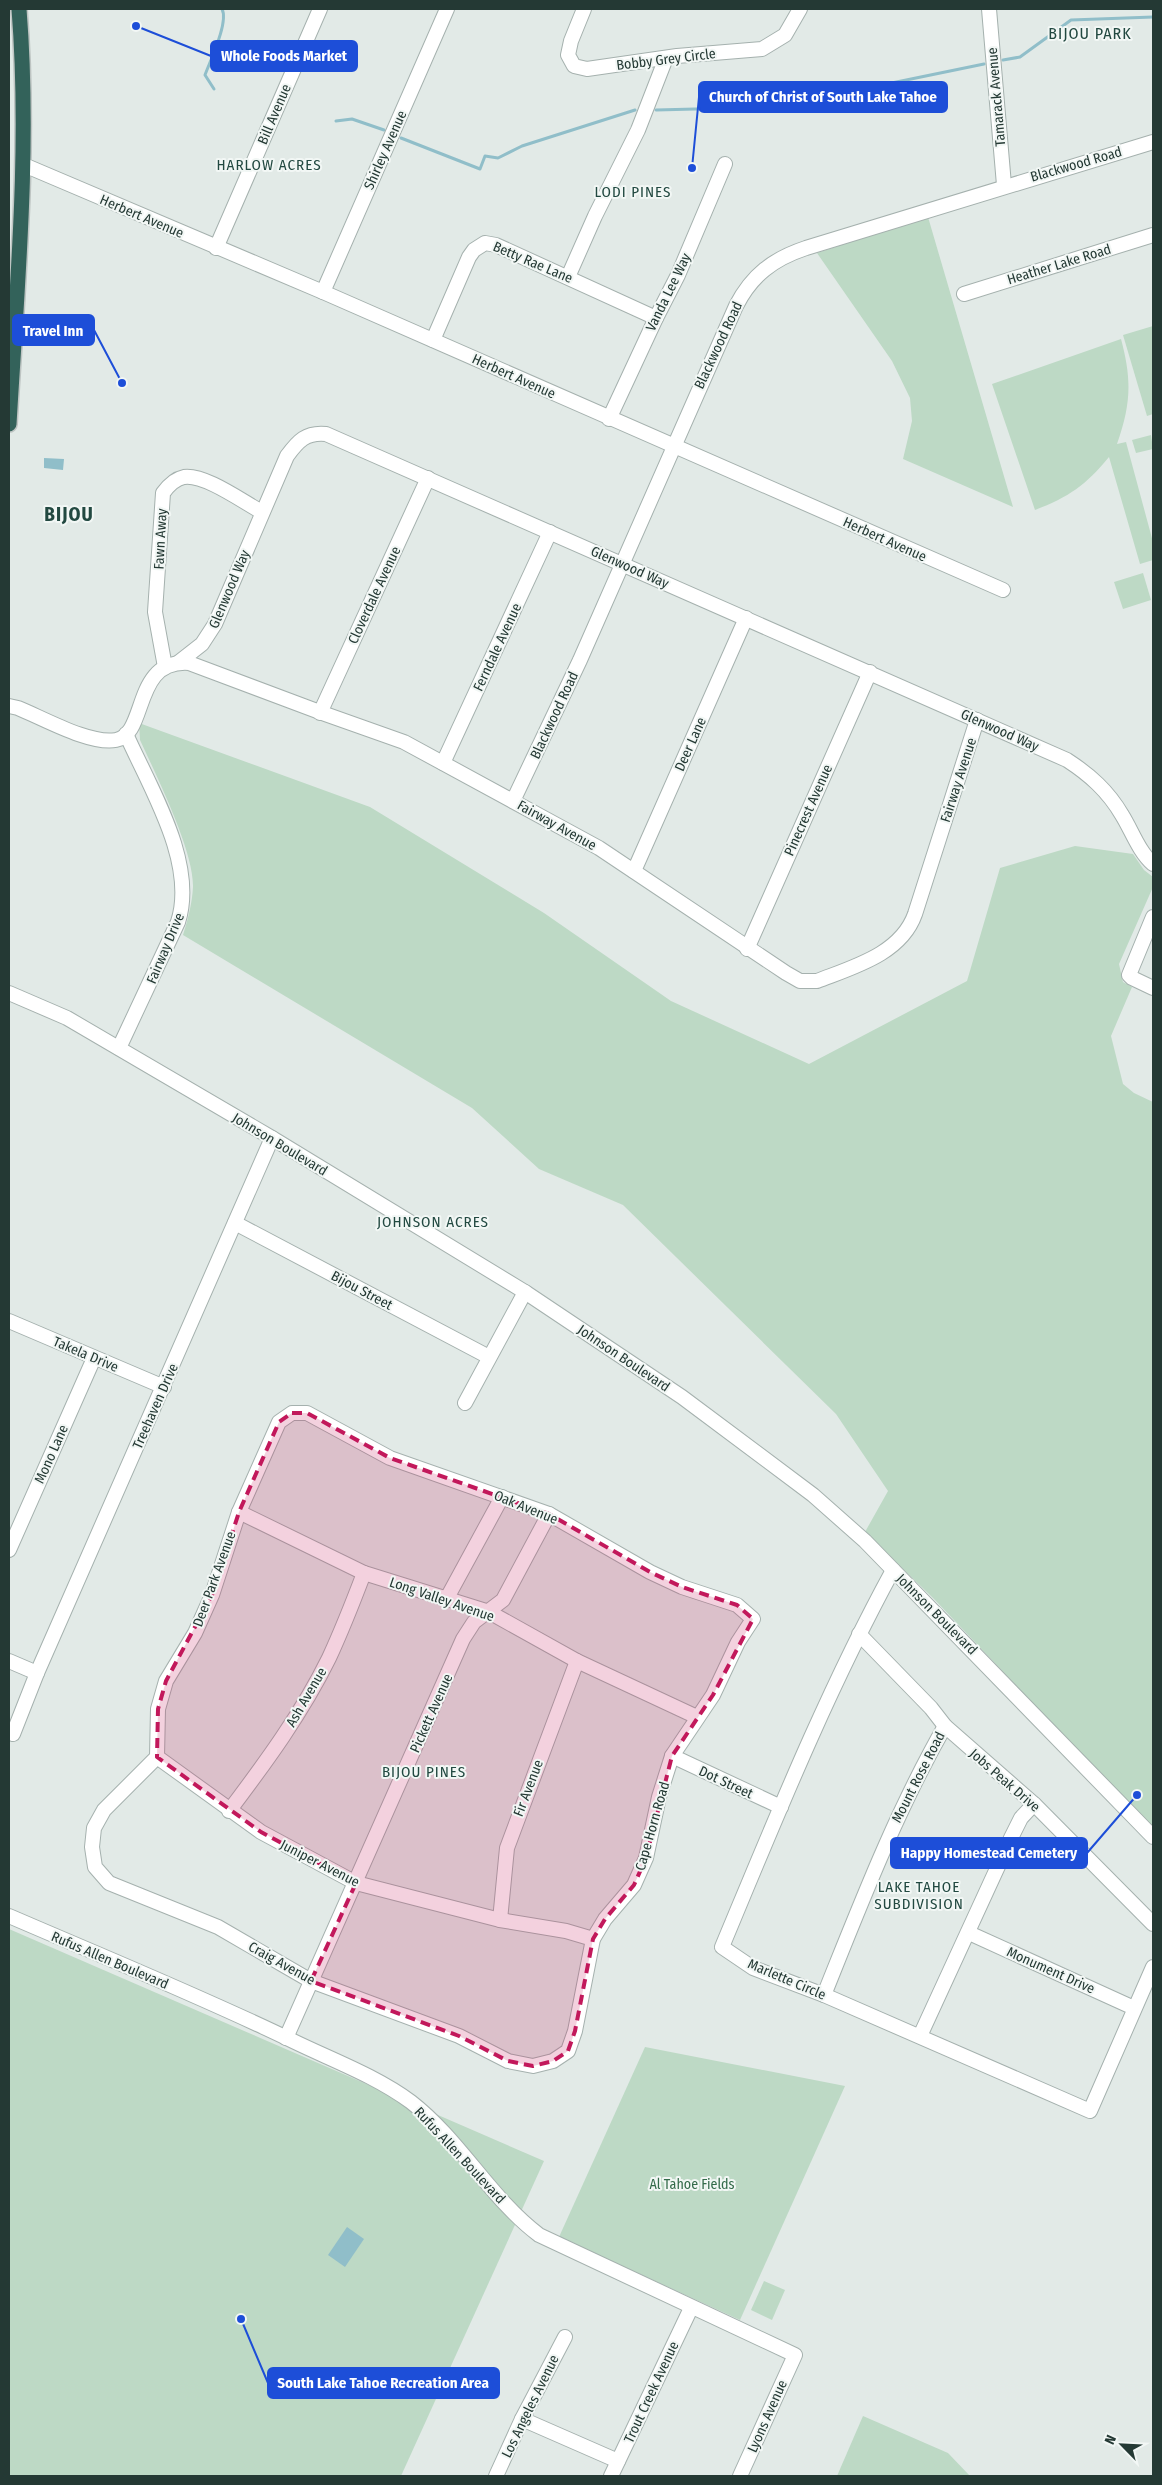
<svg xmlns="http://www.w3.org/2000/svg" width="1162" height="2485" font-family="'Fira Sans Condensed',sans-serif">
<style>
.green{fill:#bdd9c5}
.water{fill:#90bec9}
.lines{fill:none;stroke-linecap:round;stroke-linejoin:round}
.stream{stroke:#90bec9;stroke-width:3}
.minor-casing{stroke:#a5b1ae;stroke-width:16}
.highway-casing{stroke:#bdc4c2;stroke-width:18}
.minor{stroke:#fff;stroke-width:14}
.highway{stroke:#33625a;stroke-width:15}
.marked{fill:#c2185b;fill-opacity:0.2;stroke:#c2185b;stroke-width:4;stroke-dasharray:10 6;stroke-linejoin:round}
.labels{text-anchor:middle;stroke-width:4;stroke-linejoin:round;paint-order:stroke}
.street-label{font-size:14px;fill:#243934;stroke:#f2f7f5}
.park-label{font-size:14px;fill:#336b4a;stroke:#f2f7f5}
.neighbourhood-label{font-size:15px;letter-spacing:1px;fill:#224941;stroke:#f2f7f5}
.quarter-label{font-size:16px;letter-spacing:1px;fill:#224941;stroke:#f2f7f5}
.district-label{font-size:19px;font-weight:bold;letter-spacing:1px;fill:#224941;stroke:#f2f7f5}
.leader{fill:none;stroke:#1d4ed8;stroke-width:2}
.callout-dot{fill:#1d4ed8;stroke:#f2f7f5;stroke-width:2}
.callout{fill:#1d4ed8;stroke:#1d4ed8;stroke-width:2}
.callout-label{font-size:15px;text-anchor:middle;font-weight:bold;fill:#fff}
</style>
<rect width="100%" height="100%" fill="#e2eae7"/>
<g class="green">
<polygon points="928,217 1013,507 903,459 912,421 910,398 892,361 817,253"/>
<polygon points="1153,326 1153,414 1147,416 1123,335"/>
<path d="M1121,339C1132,380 1131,404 1117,444L1126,442L1153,542V560L1140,564L1109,457C1086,485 1069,497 1035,510L992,384Z"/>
<polygon points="1151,435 1153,449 1136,453 1132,440"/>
<polygon points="1143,573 1151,600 1123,609 1114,582"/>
<path d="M139,723L370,807L544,913L671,1001L809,1064L967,981L1000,868L1075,846L1133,854L1144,870L1153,877V887L1119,964L1123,982L1132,987L1111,1036L1123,1084L1134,1093L1153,1102V1830L934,1599L865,1532L888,1491L836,1414L623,1205L539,1169L472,1108L183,935C188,919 192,904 193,887C194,851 156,775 140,740Z"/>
<polygon points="9,1929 544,2161 401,2476 9,2476"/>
<polygon points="645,2047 845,2086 740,2320 559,2237"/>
<polygon points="764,2281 785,2290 772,2320 751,2310"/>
<polygon points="863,2416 948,2453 970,2476 837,2476"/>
</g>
<g class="water">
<polygon points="44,458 64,459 63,470 44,468"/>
<polygon points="347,2227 364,2239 345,2267 328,2255"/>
</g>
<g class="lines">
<g class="stream">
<polyline points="1003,60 1020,57 1071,20 1153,17"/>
<path d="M214,89L205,75C210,61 229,22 222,9"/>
<polyline points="656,110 775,107 984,64"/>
<polyline points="336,121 352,119 384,130"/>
<polyline points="401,138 480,169 485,156 498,158 522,146 635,110"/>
</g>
<g class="minor-casing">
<g id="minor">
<polyline points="584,9 571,41 568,55 574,66 587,69 677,56 762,49 785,35 800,9"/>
<polyline points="989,9 1004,185"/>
<polyline points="24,165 323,292 1003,590"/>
<polyline points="216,248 320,9"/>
<polyline points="568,277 595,216 638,130 666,58"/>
<polyline points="323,292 447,9"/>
<polyline points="964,294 1153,235"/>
<polyline points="433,340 469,257 474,250 485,243 496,245 656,318"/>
<polyline points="609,419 656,318 678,275 725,164"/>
<path d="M179,662L202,644L215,624L287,456C298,441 306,432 326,434L1067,760C1090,775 1108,791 1122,815C1132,831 1139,852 1153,864"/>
<path d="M165,667L155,612L163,493C168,486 174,479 184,477C205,474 243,502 262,512"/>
<path d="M9,706L18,708C43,718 90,745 116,740C148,734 132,659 189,663L325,714L404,742L599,848L786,973L800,981H817C853,967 901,954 915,914L977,720"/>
<polyline points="320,713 428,478"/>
<polyline points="443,763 550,532"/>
<path d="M513,801L580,660L736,306C752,275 773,259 806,248L1153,142"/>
<polyline points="634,871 746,618"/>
<polyline points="1153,917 1129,975 1132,978 1153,988"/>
<polyline points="747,949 870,672"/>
<polyline points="9,993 67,1018 272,1138 525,1292 682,1397 813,1495 865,1541 1153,1837"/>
<path d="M119,1048L178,922C197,863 150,788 126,734"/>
<polyline points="235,1223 489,1357"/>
<polyline points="9,1321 164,1387"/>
<polyline points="465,1403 525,1292"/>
<polygon points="292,1413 307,1413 390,1458 549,1514 650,1572 682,1587 737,1605 753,1619 738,1642 713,1695 672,1756 659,1797 646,1858 634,1885 605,1919 593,1939 575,2031 568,2051 553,2061 533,2066 508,2061 459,2036 311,1981 218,1927 109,1883 95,1867 92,1847 94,1828 104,1810 157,1757 158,1709 166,1681 195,1633 212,1595 239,1512 279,1422"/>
<polyline points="239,1512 364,1573 489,1612 577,1661 697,1717"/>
<polyline points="9,1550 94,1358"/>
<path d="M893,1570C827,1691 775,1820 722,1947L753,1968L824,1995L1090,2111L1153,1967"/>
<polyline points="447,1598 502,1497"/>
<polyline points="859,1634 931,1708 945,1726 1034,1804 1153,1924"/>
<polyline points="9,1661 37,1673"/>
<polyline points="13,1734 37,1673 272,1138"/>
<polyline points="672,1756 781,1807"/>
<polyline points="157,1757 261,1832 356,1883 500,1920 566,1931 593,1939"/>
<path d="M229,1811C266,1762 302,1713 329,1658C342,1630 353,1602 364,1573"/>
<path d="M9,1916C104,1957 200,1996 293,2041C332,2060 376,2076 411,2102C460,2140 490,2198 539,2235L795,2355L740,2476"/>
<polyline points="500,1920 507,1848 577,1661"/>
<polyline points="969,1933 1134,2008"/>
<path d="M824,1995C861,1903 896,1812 945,1726"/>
<polyline points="920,2036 1011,1838 1021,1818 1034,1804"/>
<polyline points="286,2038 463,1639 474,1622 503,1600 549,1514"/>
<polyline points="522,2419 618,2461"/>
<polyline points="496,2476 522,2419 565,2337"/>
<polyline points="611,2476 691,2308"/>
</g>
</g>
<g class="highway-casing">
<path id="highway" d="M9,424C17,286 30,147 19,9"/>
</g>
<use href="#minor" class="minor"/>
<use href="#highway" class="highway"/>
</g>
<path class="marked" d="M292,1413H307L390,1458L549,1514L650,1572L682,1587L737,1605L753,1619L713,1695L672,1756L646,1858L634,1885L605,1919L593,1939L575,2031L568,2051L553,2061L533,2066L508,2061L459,2036L311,1981L356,1883L261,1832L157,1757L158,1709L166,1681L212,1595L239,1512L279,1422Z"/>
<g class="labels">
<g class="street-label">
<text transform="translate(666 59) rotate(-7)" y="5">Bobby Grey Circle</text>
<text transform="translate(996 97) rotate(-95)" y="5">Tamarack Avenue</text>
<text transform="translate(274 114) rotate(-67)" y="5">Bill Avenue</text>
<text transform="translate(385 150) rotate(-66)" y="5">Shirley Avenue</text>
<text transform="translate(1076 164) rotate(-16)" y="5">Blackwood Road</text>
<text transform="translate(142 216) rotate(23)" y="5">Herbert Avenue</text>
<text transform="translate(533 262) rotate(23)" y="5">Betty Rae Lane</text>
<text transform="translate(1059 264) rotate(-17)" y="5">Heather Lake Road</text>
<text transform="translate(668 292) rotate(-64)" y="5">Vanda Lee Way</text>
<text transform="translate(718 345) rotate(-65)" y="5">Blackwood Road</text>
<text transform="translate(514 376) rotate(24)" y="5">Herbert Avenue</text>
<text transform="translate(160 539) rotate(-87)" y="5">Fawn Away</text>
<text transform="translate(885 539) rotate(24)" y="5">Herbert Avenue</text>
<text transform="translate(630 567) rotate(24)" y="5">Glenwood Way</text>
<text transform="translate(229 589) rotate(-67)" y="5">Glenwood Way</text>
<text transform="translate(374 595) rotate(-65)" y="5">Cloverdale Avenue</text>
<text transform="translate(497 647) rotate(-65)" y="5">Ferndale Avenue</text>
<text transform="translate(554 715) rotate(-65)" y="5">Blackwood Road</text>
<text transform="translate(1000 730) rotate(24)" y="5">Glenwood Way</text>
<text transform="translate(690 744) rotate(-66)" y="5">Deer Lane</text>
<text transform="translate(958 780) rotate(-72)" y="5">Fairway Avenue</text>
<text transform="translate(808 810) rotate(-66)" y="5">Pinecrest Avenue</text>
<text transform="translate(557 825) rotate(29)" y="5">Fairway Avenue</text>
<text transform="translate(165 948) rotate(-67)" y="5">Fairway Drive</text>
<text transform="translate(280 1144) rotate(31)" y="5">Johnson Boulevard</text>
<text transform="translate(362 1290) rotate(28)" y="5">Bijou Street</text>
<text transform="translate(86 1354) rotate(23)" y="5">Takela Drive</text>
<text transform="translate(624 1358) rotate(34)" y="5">Johnson Boulevard</text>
<text transform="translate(155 1406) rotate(-66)" y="5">Treehaven Drive</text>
<text transform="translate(51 1454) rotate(-66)" y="5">Mono Lane</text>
<text transform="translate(526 1507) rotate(22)" y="5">Oak Avenue</text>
<text transform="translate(214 1579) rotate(-70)" y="5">Deer Park Avenue</text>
<text transform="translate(442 1599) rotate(19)" y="5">Long Valley Avenue</text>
<text transform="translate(937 1614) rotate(45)" y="5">Johnson Boulevard</text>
<text transform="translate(306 1697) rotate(-60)" y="5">Ash Avenue</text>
<text transform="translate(431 1713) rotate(-66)" y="5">Pickett Avenue</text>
<text transform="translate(918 1777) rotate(-63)" y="5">Mount Rose Road</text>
<text transform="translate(1005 1780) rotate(41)" y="5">Jobs Peak Drive</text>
<text transform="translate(726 1782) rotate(25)" y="5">Dot Street</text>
<text transform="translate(528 1788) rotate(-69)" y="5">Fir Avenue</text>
<text transform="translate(652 1826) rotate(-74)" y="5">Cape Horn Road</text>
<text transform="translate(320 1863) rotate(27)" y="5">Juniper Avenue</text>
<text transform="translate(110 1960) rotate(23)" y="5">Rufus Allen Boulevard</text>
<text transform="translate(282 1963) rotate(29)" y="5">Craig Avenue</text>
<text transform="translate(1051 1970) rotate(24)" y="5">Monument Drive</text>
<text transform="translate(787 1979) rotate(23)" y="5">Marlette Circle</text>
<text transform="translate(460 2155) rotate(47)" y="5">Rufus Allen Boulevard</text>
<text transform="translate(651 2392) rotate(-65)" y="5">Trout Creek Avenue</text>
<text transform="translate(530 2406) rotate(-64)" y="5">Los Angeles Avenue</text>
<text transform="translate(767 2416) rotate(-66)" y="5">Lyons Avenue</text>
</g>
<g class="park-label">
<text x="692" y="2189">Al Tahoe Fields</text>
</g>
<g class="neighbourhood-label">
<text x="269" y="170">HARLOW ACRES</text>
<text x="633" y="197">LODI PINES</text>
<text x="433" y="1227">JOHNSON ACRES</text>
<text x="424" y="1777">BIJOU PINES</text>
<text x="919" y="1892">LAKE TAHOE<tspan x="919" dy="17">SUBDIVISION</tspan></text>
</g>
<g class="quarter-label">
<text x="1090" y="39">BIJOU PARK</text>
</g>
<g class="district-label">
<text x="69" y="521">BIJOU</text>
</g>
</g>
<path class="leader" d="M136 26L211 56M692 168L699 97M122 383L94 330M1137 1795L1087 1853M241 2319L268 2383"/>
<g class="callout-dot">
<circle cx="136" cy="26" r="5"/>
<circle cx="692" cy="168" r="5"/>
<circle cx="122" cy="383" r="5"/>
<circle cx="1137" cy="1795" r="5"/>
<circle cx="241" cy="2319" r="5"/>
</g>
<g class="callout">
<rect x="211" y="41" width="146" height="30" rx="5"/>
<rect x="699" y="82" width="248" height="30" rx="5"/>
<rect x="13" y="315" width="81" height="30" rx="5"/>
<rect x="891" y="1838" width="196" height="30" rx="5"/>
<rect x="268" y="2368" width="231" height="30" rx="5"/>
</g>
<g class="callout-label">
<text x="284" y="61">Whole Foods Market</text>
<text x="823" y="102">Church of Christ of South Lake Tahoe</text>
<text x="53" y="336">Travel Inn</text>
<text x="989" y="1858">Happy Homestead Cemetery</text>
<text x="383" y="2388">South Lake Tahoe Recreation Area</text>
</g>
<rect width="1162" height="2485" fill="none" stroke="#243934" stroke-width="20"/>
<g transform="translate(1122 2445) rotate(294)" stroke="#f2f7f5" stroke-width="4" paint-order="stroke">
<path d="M0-4L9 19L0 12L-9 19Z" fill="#243934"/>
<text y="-8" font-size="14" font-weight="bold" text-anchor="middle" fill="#243934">N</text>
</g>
</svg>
